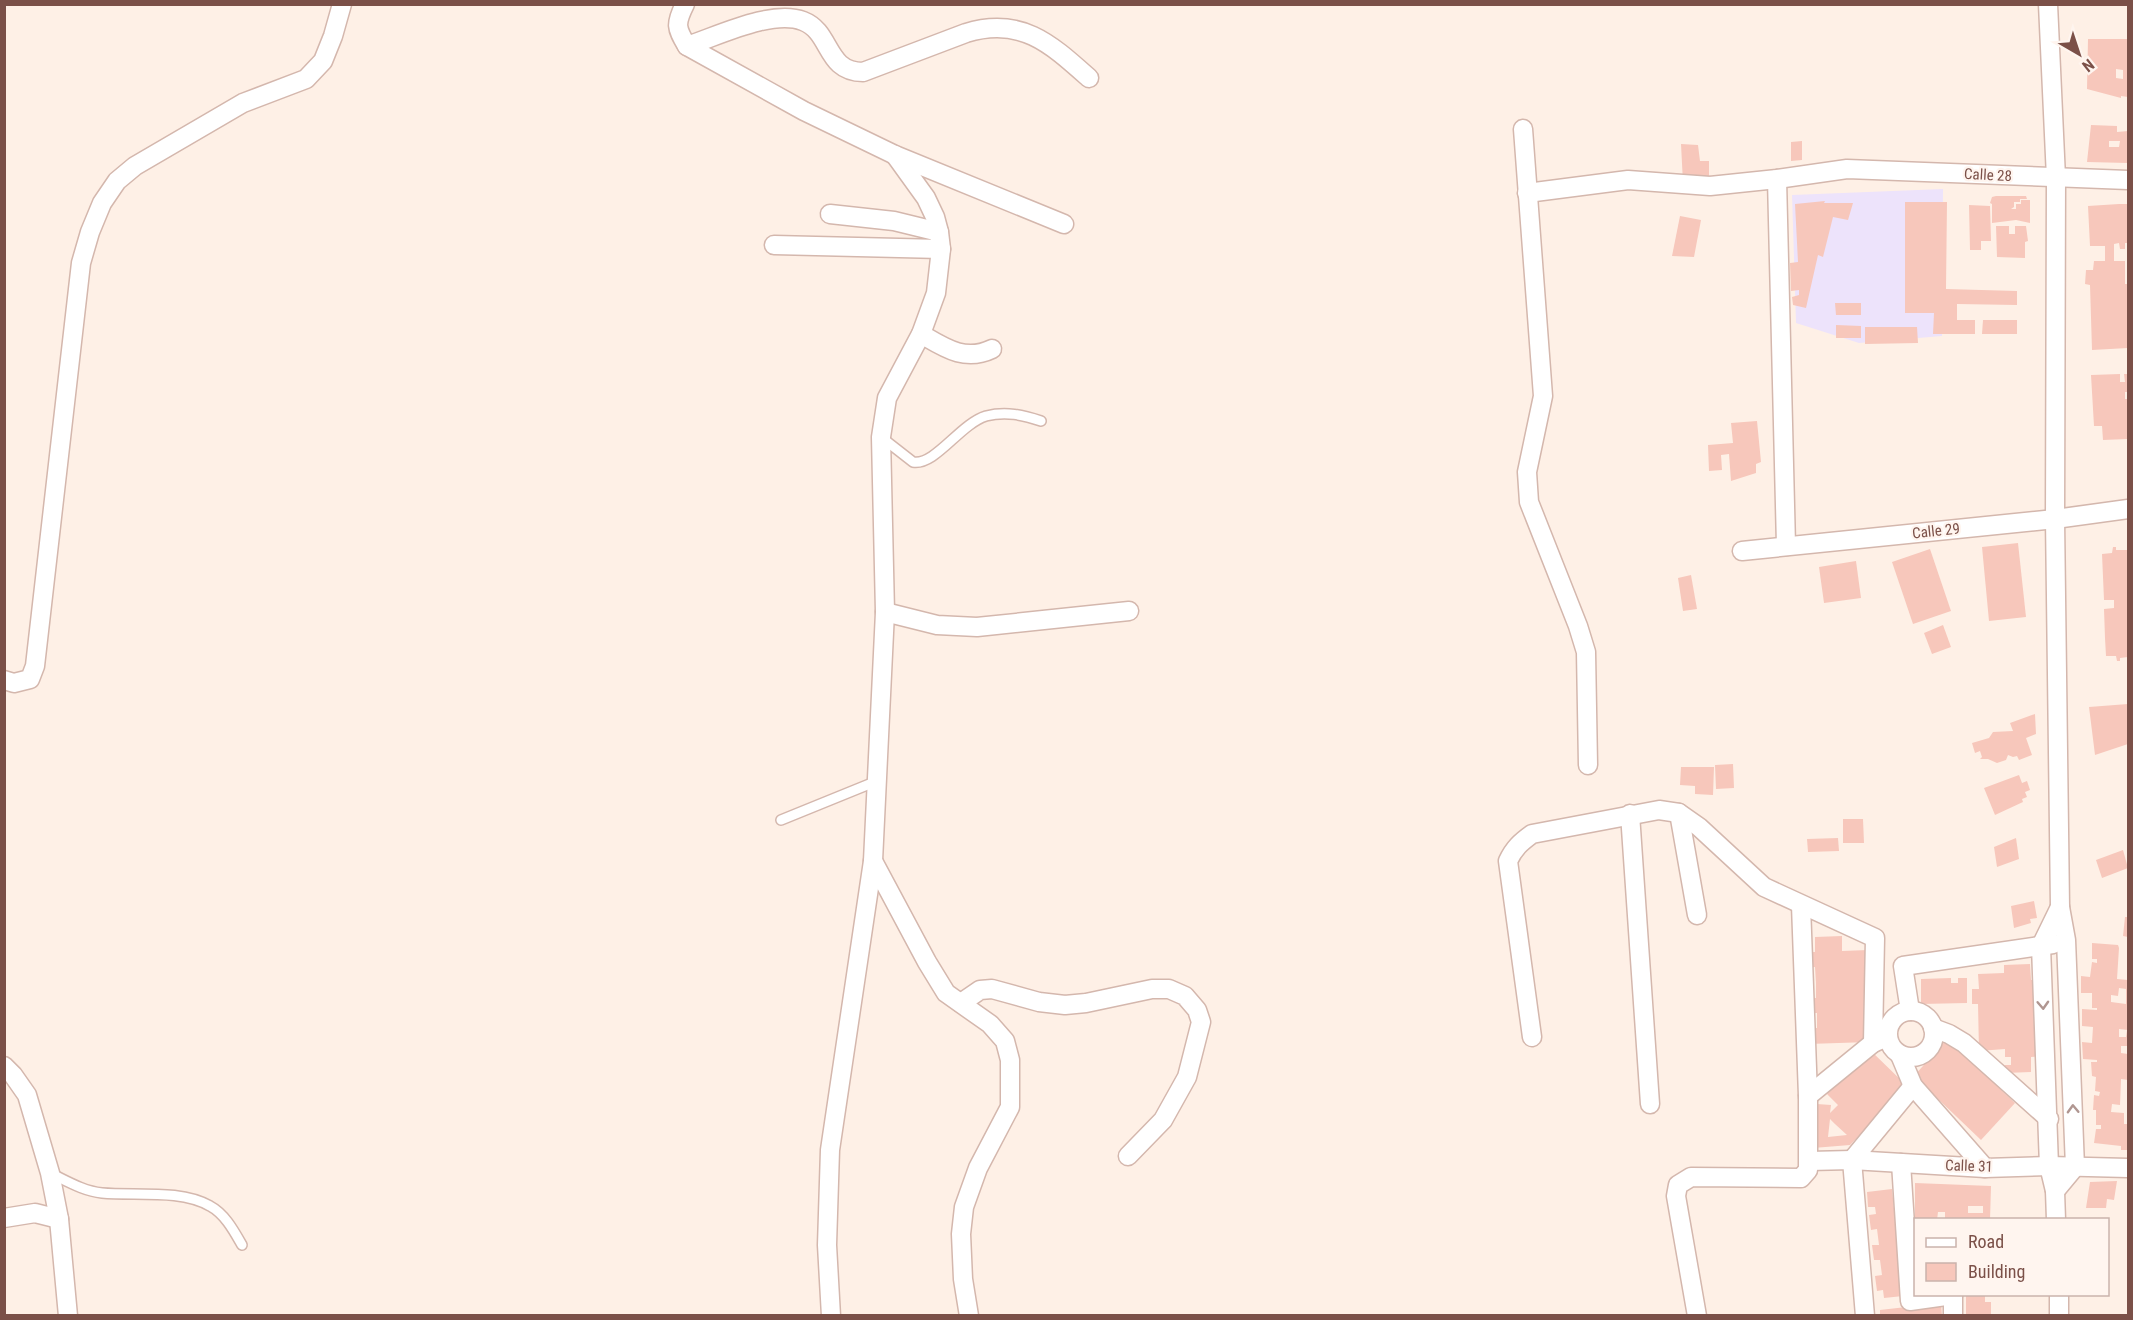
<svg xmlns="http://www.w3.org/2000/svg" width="2133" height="1320" font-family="'Roboto Condensed',sans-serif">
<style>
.education{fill:#ede3fb}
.building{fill:#f7c7bb;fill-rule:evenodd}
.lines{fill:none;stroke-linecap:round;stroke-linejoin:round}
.service-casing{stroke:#d4b7ad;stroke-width:12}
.minor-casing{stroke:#d4b7ad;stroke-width:21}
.service{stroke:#fff;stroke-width:9}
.minor{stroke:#fff;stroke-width:18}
.oneway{stroke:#b09691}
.labels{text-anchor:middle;stroke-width:4.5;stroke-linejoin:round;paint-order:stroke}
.street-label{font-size:15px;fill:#7b5048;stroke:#fff5ef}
</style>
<rect width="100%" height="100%" fill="#fef0e6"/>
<polygon class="education" points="1943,189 1942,336 1859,343 1796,323 1792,195"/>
<g class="building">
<path d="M2088,39H2128V97L2121,96V98L2087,89ZM2116,69L2123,70V79L2116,78Z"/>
<path d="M2091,125L2117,126V132L2128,131V163L2087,162ZM2109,141H2120L2119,147H2109Z"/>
<polygon points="1802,141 1802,160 1791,161 1791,142"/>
<polygon points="1681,144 1698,145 1700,161 1709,161 1709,182 1683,183"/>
<polygon points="1996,196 2026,196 2027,199 2020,199 2020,202 2014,202 2014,207 2011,209 2016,209 2016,204 2021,204 2021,200 2030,200 2030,223 2016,220 1992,223 1992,204 1990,203 1992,197"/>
<polygon points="1825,201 1824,203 1853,203 1848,220 1833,217 1823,257 1818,255 1806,308 1793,305 1792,297 1799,295 1799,290 1791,291 1790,263 1798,262 1795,204"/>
<polygon points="1905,202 1947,202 1946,289 2017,291 2017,305 1957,304 1957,320 1975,320 1975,334 1933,334 1934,313 1905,313"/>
<polygon points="2119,204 2128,204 2128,243 2125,243 2125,249 2120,249 2119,243 2114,244 2114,261 2125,261 2125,284 2128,284 2128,348 2092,350 2090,285 2085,284 2086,270 2093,270 2094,261 2105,261 2105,246 2090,246 2088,206"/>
<polygon points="1969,205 1990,206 1991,241 1981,241 1981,250 1970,250"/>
<polygon points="1680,216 1701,220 1694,257 1672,256"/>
<polygon points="1996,226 2009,226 2009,234 2015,234 2015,226 2026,226 2028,241 2025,242 2025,258 1997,257"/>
<polygon points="1835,303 1861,303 1861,315 1836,315"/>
<polygon points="1983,320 2017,320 2017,334 1982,334"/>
<polygon points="1836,325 1861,326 1861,338 1836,338"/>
<polygon points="1865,327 1917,327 1918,343 1865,344"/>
<polygon points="2120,374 2120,382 2125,382 2124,374 2128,374 2128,392 2125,392 2125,399 2128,399 2128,439 2103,440 2102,426 2094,426 2091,375"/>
<polygon points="1757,421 1761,462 1756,464 1756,473 1731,481 1729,454 1721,455 1722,470 1709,471 1708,445 1733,443 1731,423"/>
<polygon points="2018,543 2026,617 1989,621 1982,547"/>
<polygon points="2113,547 2116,547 2116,550 2128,550 2128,657 2120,658 2120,661 2117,661 2116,656 2106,656 2105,638 2104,609 2114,608 2114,600 2104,600 2102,554 2112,553"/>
<polygon points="1930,549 1951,611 1913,624 1892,562"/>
<polygon points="1856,561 1861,598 1824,603 1819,567"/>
<polygon points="1691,575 1697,609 1683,611 1678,578"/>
<polygon points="1943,625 1951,647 1932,654 1924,633"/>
<polygon points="2128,704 2128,744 2095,755 2089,707"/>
<polygon points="2035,714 2036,734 2026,738 2032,755 2019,760 2017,756 2013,757 2008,755 2006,760 1997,763 1988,759 1980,759 1982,757 1980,751 1975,753 1972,743 1989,738 1993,732 2013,731 2010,723"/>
<polygon points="1733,764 1734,788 1716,789 1715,765"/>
<polygon points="1681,767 1714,767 1713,795 1695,794 1695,786 1680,785"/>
<polygon points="2019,775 2022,783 2027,781 2030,790 2025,792 2027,797 2022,799 2023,802 1995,815 1984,788"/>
<polygon points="1843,819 1863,819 1864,843 1843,843"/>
<polygon points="1838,838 1839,851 1808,852 1807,839"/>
<polygon points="2016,838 2019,859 1997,867 1994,847"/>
<polygon points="2123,850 2128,868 2102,878 2096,860"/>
<polygon points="2034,901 2037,918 2030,919 2031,923 2014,928 2011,906"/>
<polygon points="2125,917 2128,917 2128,937 2123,936"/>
<polygon points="1842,936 1842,951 1868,950 1869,1042 1808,1044 1808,1028 1817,1028 1817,1013 1808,1013 1807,998 1816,998 1816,983 1815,967 1807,968 1806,952 1815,952 1815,937"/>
<path d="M2092,943L2118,945L2119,948L2117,979L2128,980V1030L2119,1029V1037H2126L2127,1030H2128V1046H2121V1053L2128,1054V1080L2121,1079L2120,1105L2112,1104L2111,1112L2124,1113V1124H2128V1150H2121V1146L2094,1143L2096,1129H2101V1125H2096V1110H2093L2094,1095L2099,1096L2100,1092L2095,1091L2096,1077L2092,1076L2091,1062H2097V1060L2083,1059L2082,1042L2092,1043L2093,1027L2082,1026V1009L2097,1010V1008H2092V993H2081V976L2090,977L2092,962L2097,963V959H2092ZM2119,988L2126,989V1004L2111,1002V995L2118,996Z"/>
<polygon points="2030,964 2031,980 2040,980 2040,1056 2031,1057 2031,1072 2005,1073 2005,1065 2011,1065 2011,1057 2005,1057 2005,1049 1979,1051 1978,1004 1972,1004 1972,989 1979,989 1978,974 2004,973 2004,965"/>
<polygon points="1951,978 1951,983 1958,983 1958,978 1967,978 1967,1003 1921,1004 1921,979"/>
<polygon points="1947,1039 2015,1103 1981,1140 1914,1076"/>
<path d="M1869,1049L1907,1086L1850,1145L1813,1148L1817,1104L1831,1105L1830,1113L1838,1105L1827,1094ZM1830,1119L1835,1124L1847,1135L1828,1137Z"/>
<polygon points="2117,1181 2114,1200 2107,1199 2106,1208 2086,1208 2090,1182"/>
<path d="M1915,1183L1991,1186L1990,1220H1945V1212H1938L1937,1220H1915ZM1968,1206H1983V1213H1968Z"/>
<polygon points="1892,1189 1903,1296 1884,1298 1883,1290 1877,1291 1875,1276 1882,1275 1880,1260 1874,1260 1872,1245 1879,1245 1877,1229 1871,1230 1869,1215 1876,1214 1875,1207 1868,1207 1867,1192"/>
<polygon points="1966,1294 1985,1294 1985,1302 1991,1302 1991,1316 1966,1316"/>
<polygon points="1941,1303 1942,1316 1880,1316 1880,1310"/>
</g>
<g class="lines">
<g class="service-casing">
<g id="service">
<path d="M881,437L913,462C935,466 960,424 986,416C1006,411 1023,415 1041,421"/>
<polyline points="781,820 877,781"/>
<path d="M50,1173C67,1181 83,1191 102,1193C135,1196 181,1189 210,1206C225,1214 234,1231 242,1245"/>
</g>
</g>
<g class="minor-casing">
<g id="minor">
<path d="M685,4C675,24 676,28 687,46L804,111L895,155L1064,224"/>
<polyline points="2048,4 2056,178 2055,519 2060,907 2066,940 2075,1167 2055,1191"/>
<path d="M687,46C718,36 772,9 803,21C832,32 825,72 863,72L966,33C1021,16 1051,44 1089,78"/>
<polyline points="1523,129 1543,396 1527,472 1529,502 1578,626 1586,652 1588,765"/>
<polyline points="1777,179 1786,546"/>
<polyline points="1527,193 1628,180 1710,186 1777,179 1847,169 2128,180"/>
<polyline points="830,214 894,221 939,232"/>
<polyline points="774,245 941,249"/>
<path d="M921,334C945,348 965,362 992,349"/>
<polyline points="1742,551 2055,519 2128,509"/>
<polyline points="885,612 937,625 977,627 1129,611"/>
<polyline points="4,680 14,683 30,679 35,666 81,263 90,232 102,203 117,181 135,166 243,103 306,79 323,61 333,36 342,4"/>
<polyline points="1679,813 1697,915"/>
<polyline points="1630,814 1650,1104"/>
<polyline points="873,861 927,962 946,993 990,1024 1005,1041 1010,1060 1010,1107 978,1168 964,1207 961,1234 963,1279 969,1316"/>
<polyline points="961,1003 980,990 992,989 1039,1002 1065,1005 1086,1003 1152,989 1169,989 1185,996 1197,1010 1201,1022 1187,1077 1163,1120 1128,1156"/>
<circle cx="1911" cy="1034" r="23"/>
<polyline points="1910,1011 1903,966 2053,944"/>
<polyline points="1933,1028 1949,1034 1964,1043 2049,1119"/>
<path d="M1532,1037L1508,861C1514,848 1521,842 1532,834L1659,810L1679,813L1699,827L1764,887L1875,938L1873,1043L1887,1037"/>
<polyline points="1900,1055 1913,1086 1985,1168"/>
<polyline points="4,1066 13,1075 27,1095 50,1173 59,1219 68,1316"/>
<polyline points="1808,1096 1873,1043"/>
<polyline points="1809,1161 1852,1160 1985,1168 2049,1166 2128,1168"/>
<polyline points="1901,1163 1910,1301 1953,1295"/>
<polyline points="4,1218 35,1213 59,1219"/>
<polyline points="2056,1220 2055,1191 2049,1166 2041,946 2060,907"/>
<polyline points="2059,1294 2059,1316"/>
<polyline points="831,1316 827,1245 830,1150 873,861 885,612 881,437 887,398 921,334 936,293 941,249 939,232 935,217 926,198 895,155"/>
<polyline points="1697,1316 1676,1196 1678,1185 1691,1177 1801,1178 1808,1170 1808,1096 1801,905"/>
<polyline points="1865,1316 1852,1160 1913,1086"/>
<polyline points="1953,1316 1953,1294"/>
</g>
</g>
<use href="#service" class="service"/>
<use href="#minor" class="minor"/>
</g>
<defs><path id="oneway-chevron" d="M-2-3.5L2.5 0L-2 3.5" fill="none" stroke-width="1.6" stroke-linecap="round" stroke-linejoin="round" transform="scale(1.5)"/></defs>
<g class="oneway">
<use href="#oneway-chevron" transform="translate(2043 1005) rotate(87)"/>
<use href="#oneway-chevron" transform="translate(2073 1109) rotate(-92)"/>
</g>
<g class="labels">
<g class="street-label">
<text transform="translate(1988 175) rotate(3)" y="5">Calle 28</text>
<text transform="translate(1936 531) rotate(-6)" y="5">Calle 29</text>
<text transform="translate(1969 1166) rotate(2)" y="5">Calle 31</text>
</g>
</g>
<rect width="2133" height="1320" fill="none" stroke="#7b5048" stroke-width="12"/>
<rect x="1914" y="1218" width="195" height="78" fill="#fff5ef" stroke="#cab3ac" stroke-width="1.5"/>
<rect x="1926" y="1238" width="30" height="9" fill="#ffffff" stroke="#cab3ac" stroke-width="1.5"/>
<text x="1968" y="1248" font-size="18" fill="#7b5048">Road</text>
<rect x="1926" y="1263" width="30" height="18" fill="#f7c7bb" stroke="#cab3ac" stroke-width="1.5"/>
<text x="1968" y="1278" font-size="18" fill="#7b5048">Building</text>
<g transform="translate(2079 54) rotate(141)" stroke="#fff5ef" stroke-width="4.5" paint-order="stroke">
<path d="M0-4.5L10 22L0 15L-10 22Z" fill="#7b5048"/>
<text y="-9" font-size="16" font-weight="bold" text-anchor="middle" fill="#7b5048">N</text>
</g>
</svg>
